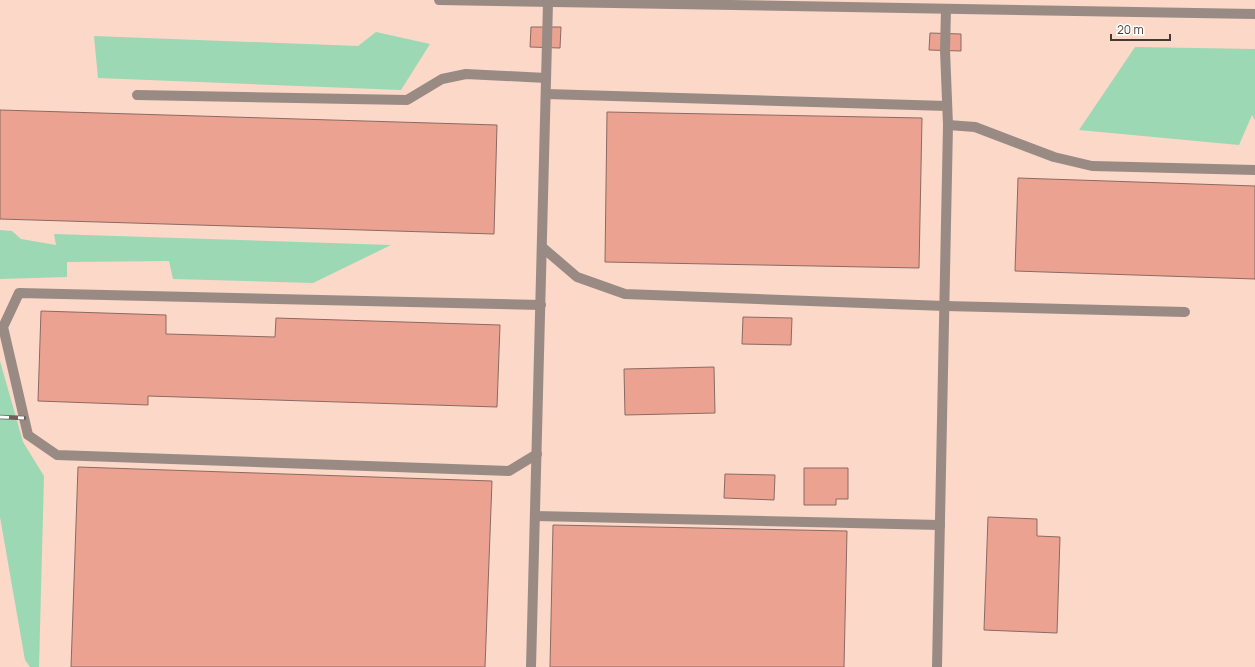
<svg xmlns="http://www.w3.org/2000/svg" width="1255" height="667" font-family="Manrope,sans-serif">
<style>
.green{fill:#9cd8b3}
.building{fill:#eba291;stroke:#8b6a62}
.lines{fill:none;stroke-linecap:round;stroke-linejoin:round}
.minor{stroke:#998b84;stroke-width:10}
.rail-casing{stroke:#725f57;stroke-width:4.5}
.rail{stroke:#fff;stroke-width:3;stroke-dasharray:9;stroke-linecap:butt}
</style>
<rect width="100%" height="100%" fill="#fbd8c8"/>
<g class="green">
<polygon points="376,32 430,44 401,90 98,78 94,36 358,46"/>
<polygon points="1135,47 1255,49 1255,120 1252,115 1239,145 1079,130"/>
<polygon points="0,230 12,231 21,239 56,245 54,234 391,245 313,283 173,279 169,261 67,262 67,277 0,279"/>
<polygon points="0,361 23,442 44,476 39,667 30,667 25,660 0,517"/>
</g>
<g class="building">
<polygon points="531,27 561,27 560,48 530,47"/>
<polygon points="930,33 961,34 961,51 929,50"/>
<polygon points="0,110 497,125 494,234 0,219"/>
<polygon points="607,112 922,118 919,268 605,262"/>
<polygon points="1018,178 1255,186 1255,279 1015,271"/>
<polygon points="41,311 166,315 166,334 275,337 276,318 500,325 497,407 148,396 148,405 38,401"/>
<polygon points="743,317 792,318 791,345 742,344"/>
<polygon points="714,367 715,413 625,415 624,369"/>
<polygon points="78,467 492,481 485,667 71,667"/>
<polygon points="804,468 848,468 848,499 836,499 836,505 804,505"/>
<polygon points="725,474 775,475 774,500 724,498"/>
<polygon points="988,517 1037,519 1037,536 1060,537 1057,633 984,630"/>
<polygon points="553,525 847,531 844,667 550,667"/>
</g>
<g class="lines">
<g class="minor">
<polyline points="439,0 1255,14"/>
<polyline points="546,94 947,106"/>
<polyline points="137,95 407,100 442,79 466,74 546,78"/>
<polyline points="948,125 975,127 1054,157 1092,166 1255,170"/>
<polyline points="542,247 577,277 625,294 945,306 1185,312"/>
<polyline points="537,454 509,471 57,455 28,435 3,327 19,293 541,305"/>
<polyline points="535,516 940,525"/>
<polyline points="531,667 548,2"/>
<polyline points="937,667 948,125 945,50 946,9"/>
</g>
<g class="rail-casing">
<polyline id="rail" points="0,417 24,418"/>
</g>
<use href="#rail" class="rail"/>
</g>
<path d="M1111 34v6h59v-6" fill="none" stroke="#463832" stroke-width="2"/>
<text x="1117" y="34" font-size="12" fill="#463832" stroke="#ffffff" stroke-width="3" paint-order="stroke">20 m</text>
</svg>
